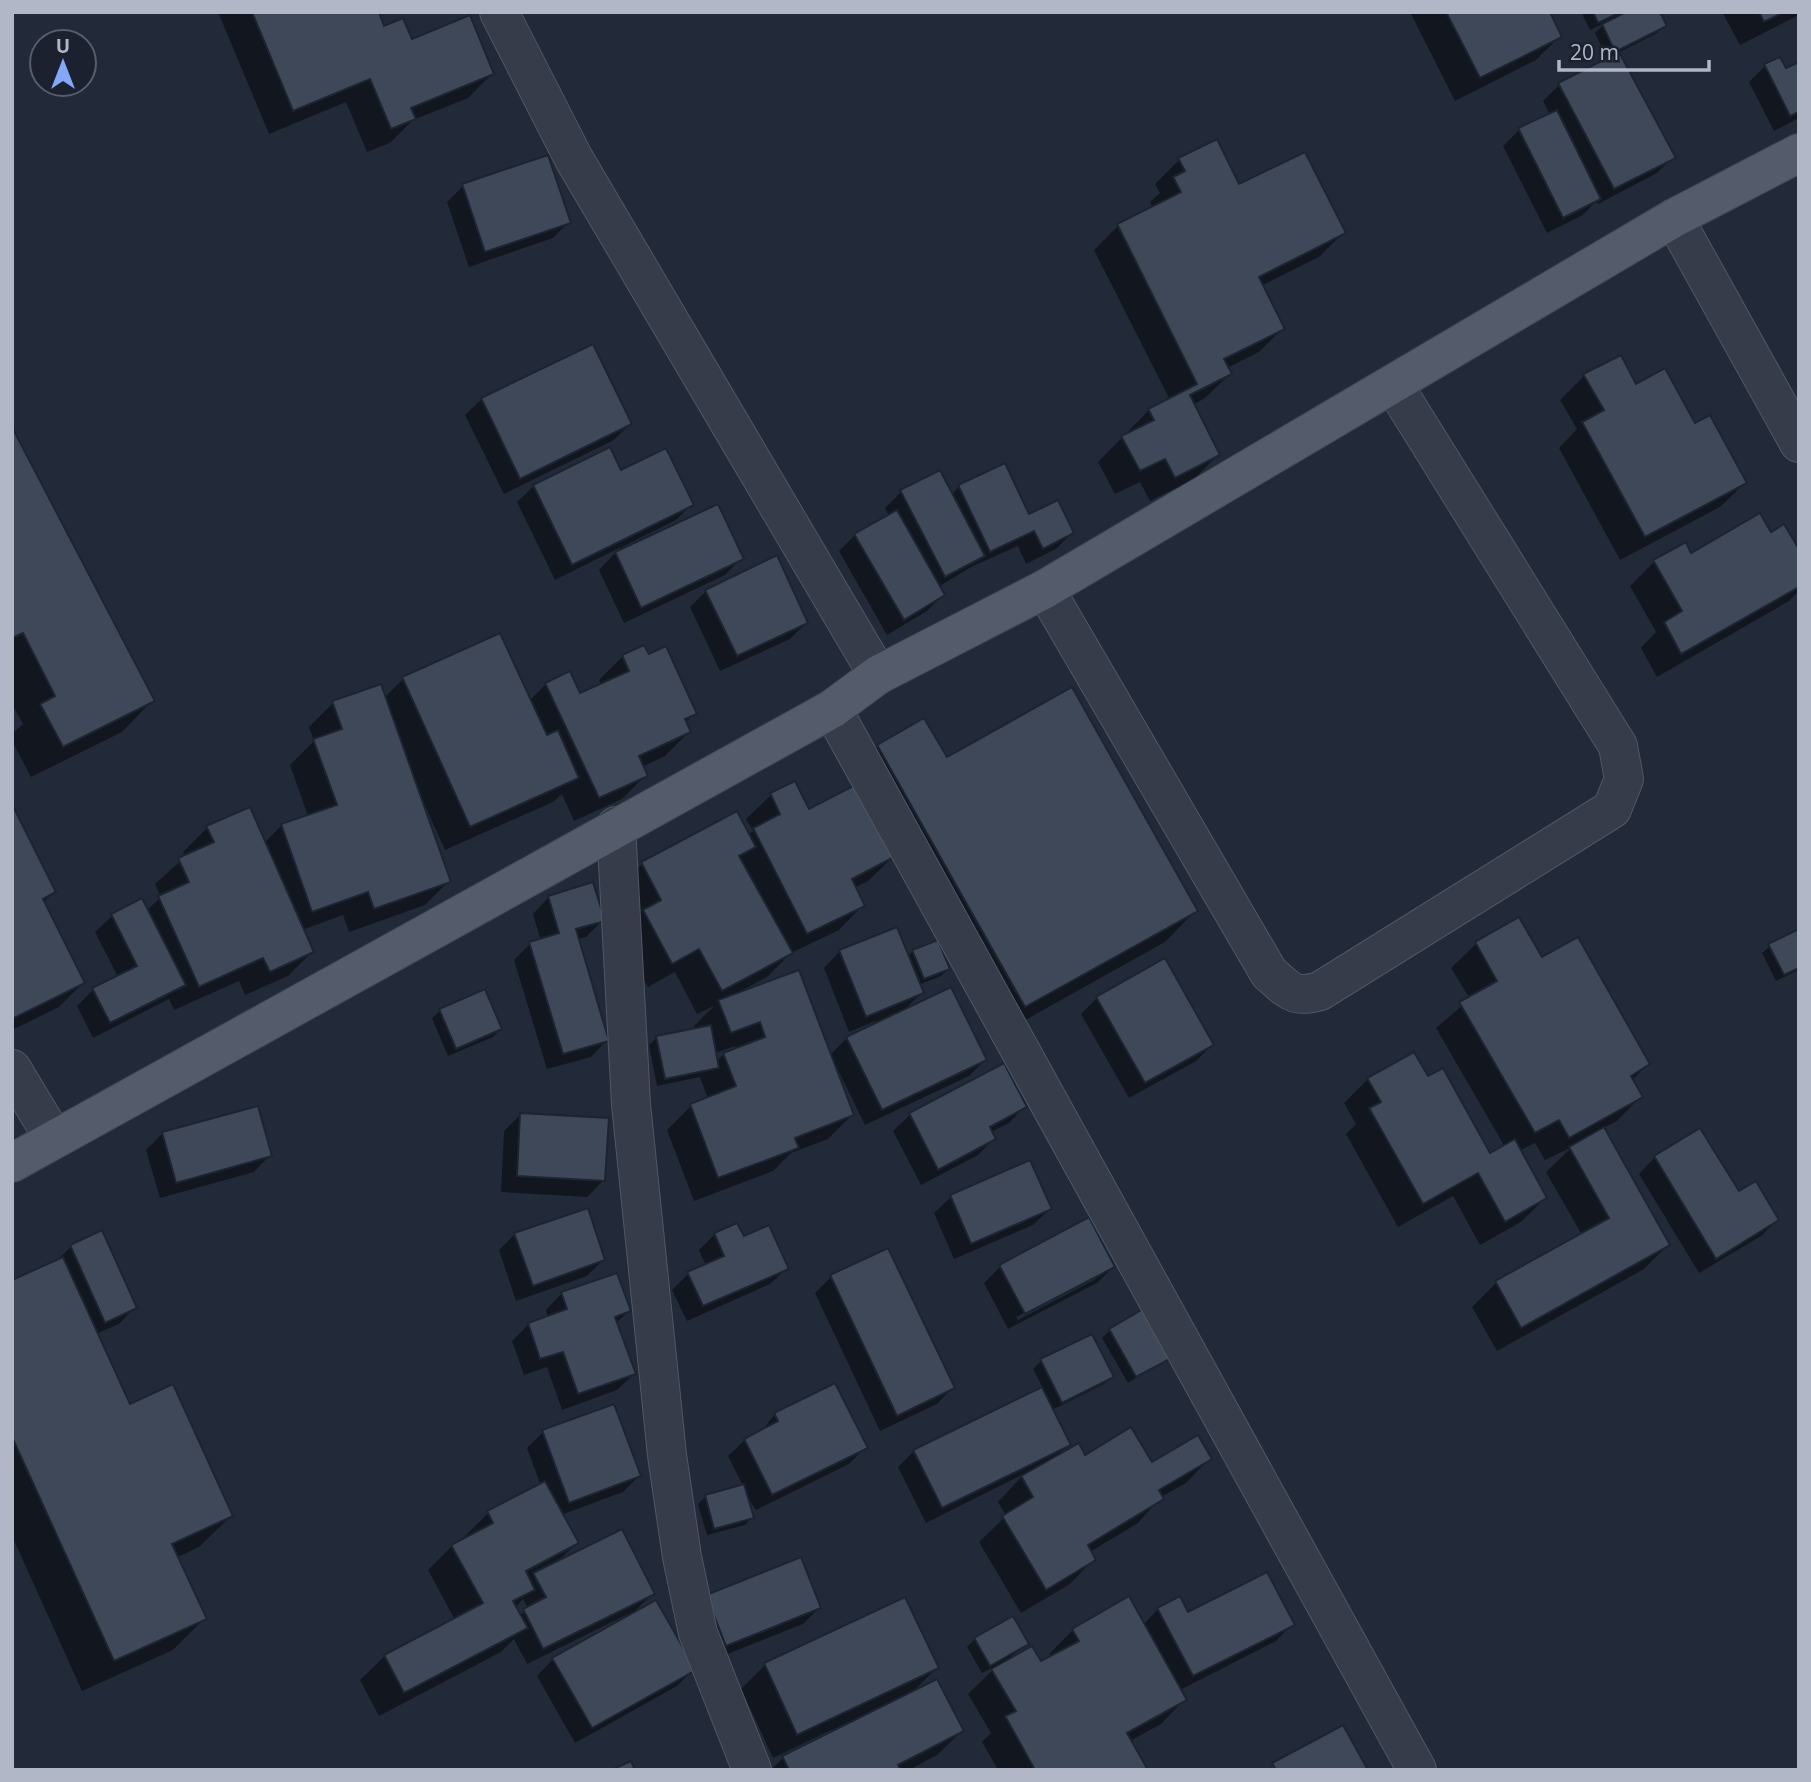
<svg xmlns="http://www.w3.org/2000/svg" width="1811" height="1782" font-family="'Open Sans',sans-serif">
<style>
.shadow{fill:#0007;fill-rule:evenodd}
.building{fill:#3e4859;stroke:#1d2331;stroke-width:2}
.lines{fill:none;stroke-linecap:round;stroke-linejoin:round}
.minor-casing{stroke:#515765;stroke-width:40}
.major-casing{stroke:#3f4553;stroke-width:40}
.minor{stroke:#363c4a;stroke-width:38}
.major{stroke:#545b6b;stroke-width:38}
</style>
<rect width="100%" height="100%" fill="#222a3a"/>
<g class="shadow">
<polygon points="218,12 377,12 383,28 492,74 468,98 413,120 390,143 367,152 346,102 269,134"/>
<polygon points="1410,12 1548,12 1560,36 1536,60 1455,101"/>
<polygon points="1581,12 1658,12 1665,25 1657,33 1618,53 1673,157 1657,173 1598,204 1596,201 1583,215 1547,233 1503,146 1519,130 1550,115 1543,101 1559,85 1608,60 1595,33 1605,23 1590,30"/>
<polygon points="1722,12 1799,12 1799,15 1740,45"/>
<polygon points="1799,64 1799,118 1774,131 1749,82 1765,66 1785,71"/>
<polygon points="1179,160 1343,233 1319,257 1261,286 1283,328 1259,352 1227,368 1230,374 1205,398 1193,405 1218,455 1194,479 1150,501 1140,482 1115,494 1098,462 1149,410 1170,400 1094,250 1118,226 1153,208 1150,202 1160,193 1155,184"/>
<polygon points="463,186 569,222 553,238 469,267 447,202"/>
<polygon points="1584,376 1635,386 1694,425 1745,483 1720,507 1620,560 1559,448 1577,429 1560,400"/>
<polygon points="482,399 630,424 614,440 504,494 465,415"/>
<polygon points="12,431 153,700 122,732 31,777 12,741 12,734 23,724 12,704"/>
<polygon points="621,473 692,504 676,520 622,547 624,550 741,558 725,575 624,623 599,570 621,547 555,580 517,502 534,486"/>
<polygon points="959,487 1072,533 1056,549 1026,564 1018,546 973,566 938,587 943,595 927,611 887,635 839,551 855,535 889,516 885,508 901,492 951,495"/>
<polygon points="1770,535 1799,552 1799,591 1789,601 1657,677 1641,648 1656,632 1630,586 1654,562 1685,544 1691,555"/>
<polygon points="706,591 806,623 790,639 720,671 690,607"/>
<polygon points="623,656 695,713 685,723 689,732 665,756 642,767 646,775 622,799 574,821 562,794 553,802 445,850 426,808 424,809 449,881 425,905 349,932 343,915 302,930 312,952 288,976 245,995 239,981 174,1010 169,999 93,1038 77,1006 93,990 118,977 95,932 112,916 141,901 146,911 161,897 155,884 185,857 183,852 207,828 264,843 281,826 308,816 290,765 314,741 309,727 333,703 384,698 403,679 529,701 546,684 579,695 601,685 599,680"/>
<path d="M878,746L946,760L1196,910L1165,942L993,1038L941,944L938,945L948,969L941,976L918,985L922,993L904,1010L985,1060L969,1076L865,1125L837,1068L835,1069L852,1115L828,1139L791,1153L773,1171L694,1201L667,1130L691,1106L708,1099L700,1077L657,1086L649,1045L657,1037L696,1030L694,1026L714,1006L697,1014L675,972L648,987L620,935L618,888L642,864L736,813L748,835L753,831L746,819L771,795L794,783L808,811L853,788L847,777ZM892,858L939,941L913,951L907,957L840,951L824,968L849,1032L876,1021L877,1024L847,1038L830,1055L741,991L767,977L791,953L839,930L863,905L854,888L868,881ZM735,1046L737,1049L724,1054L716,1062L715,1053Z"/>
<polygon points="12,808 54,892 43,903 83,983 59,1007 12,1030"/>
<polygon points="549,897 603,920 586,937 577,939 607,1040 591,1057 547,1069 514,960 530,944 541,941 533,914"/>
<polygon points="1518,920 1542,960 1648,1064 1632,1080 1641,1096 1617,1121 1603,1128 1668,1245 1644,1269 1497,1351 1472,1307 1497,1282 1582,1235 1546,1172 1572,1147 1545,1160 1535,1143 1519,1151 1545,1198 1521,1222 1480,1245 1453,1196 1398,1227 1346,1134 1356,1124 1344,1103 1368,1079 1427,1078 1490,1155 1505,1147 1436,1028 1470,999 1451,968 1476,944"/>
<polygon points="1799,931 1799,970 1776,981 1762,953 1770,946"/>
<polygon points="1097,998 1212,1045 1196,1061 1129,1098 1081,1014"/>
<polygon points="440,1011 500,1029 493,1037 448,1056 432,1018"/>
<polygon points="1003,1066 1025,1106 1009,1123 991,1132 994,1139 978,1155 921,1185 893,1131 910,1115"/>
<polygon points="521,1114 604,1180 587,1197 501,1192 504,1131"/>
<polygon points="163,1133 270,1155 254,1172 160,1198 146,1150"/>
<polygon points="1655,1157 1777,1220 1761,1236 1699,1273 1639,1174"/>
<polygon points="1029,1162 1050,1209 1033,1225 954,1259 934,1213 951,1197"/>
<polygon points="101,1233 135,1307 119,1324 96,1334 129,1406 231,1516 199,1547 176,1558 205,1618 173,1650 82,1691 12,1536 12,1282 55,1262 71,1247"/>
<polygon points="515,1234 603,1260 587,1276 516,1301 499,1250"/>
<polygon points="715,1234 743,1238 787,1268 770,1284 687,1321 672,1290 689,1273 706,1266 699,1250"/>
<path d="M1000,1267H1113L1097,1283L1008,1329L984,1283ZM1096,1275V1279L1018,1320L1016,1317Z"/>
<polygon points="831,1277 953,1387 937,1404 880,1431 815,1293"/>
<polygon points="562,1293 629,1311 616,1323 634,1374 617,1390 562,1410 547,1367 524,1375 512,1341 529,1324 548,1318 546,1310"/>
<polygon points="1110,1330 1168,1358 1128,1383 1102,1338"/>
<polygon points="1041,1361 1112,1377 1104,1384 1052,1410 1069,1444 1057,1456 1152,1464 1210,1458 1186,1483 1161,1497 1138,1523 1090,1552 1094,1559 1070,1584 1021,1613 979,1542 1006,1516 998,1502 1024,1474 926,1523 898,1467 914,1451 1043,1388 1033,1369"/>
<polygon points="775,1414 865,1448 849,1464 756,1510 746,1495 752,1517 745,1525 707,1535 698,1504 706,1496 743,1486 728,1456 745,1440 760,1433"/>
<path d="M543,1432L639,1476L623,1492L561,1515L577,1543L556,1563L653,1593L633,1613L694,1669L677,1686L575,1743L537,1676L553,1659L627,1618L626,1615L527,1664L514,1639L501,1652L379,1716L360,1680L385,1656L455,1620L428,1570L452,1546L465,1539L464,1537L488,1513L541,1486L527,1448ZM523,1599L528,1609L519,1616L515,1608Z"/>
<polygon points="819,1608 803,1624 710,1661 691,1612"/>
<polygon points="1158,1609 1292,1624 1276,1641 1180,1690 1185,1699 1161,1724 1130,1741 1146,1770 998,1770 982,1742 991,1733 968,1694 998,1665 982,1673 967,1647 975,1639 1027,1644 1010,1657 1011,1660 1040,1664 1051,1658 1049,1654 1073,1630 1143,1625"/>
<polygon points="765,1665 937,1668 911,1693 962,1731 937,1755 909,1770 771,1770 783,1758 833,1733 831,1730 773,1758 741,1689"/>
</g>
<g class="building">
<polygon points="252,12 379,12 384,26 403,18 412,39 470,15 494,74 411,108 416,119 391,129 370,79 293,111"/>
<polygon points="1446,12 1550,12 1562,37 1480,78"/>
<polygon points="1593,12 1621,12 1598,23"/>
<polygon points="1626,12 1660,12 1667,26 1615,52 1602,24"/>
<polygon points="1759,12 1784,12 1764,22"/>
<polygon points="1619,52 1676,158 1614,189 1558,83"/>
<polygon points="1780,57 1786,68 1799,62 1799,112 1790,116 1764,64"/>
<polygon points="1557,110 1601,199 1563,218 1518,128"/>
<polygon points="1217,139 1239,184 1305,152 1346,233 1259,277 1285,329 1224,359 1232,374 1190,395 1220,455 1175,478 1165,459 1140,471 1121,436 1154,420 1148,409 1197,384 1117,224 1181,192 1173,177 1185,171 1178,158"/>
<polygon points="548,155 571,223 485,252 462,184"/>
<polygon points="593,344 632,424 520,479 481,398"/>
<polygon points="1621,355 1636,384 1665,368 1695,423 1710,415 1747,483 1645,537 1582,422 1604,410 1583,374"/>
<polygon points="12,427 155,701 63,747 40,704 55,696 23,633 12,638"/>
<polygon points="610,447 621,470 666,448 694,505 572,565 533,485"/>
<polygon points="1005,463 1029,514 1058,500 1074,533 1043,549 1034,531 990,552 958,485"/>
<polygon points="940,470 985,556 945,577 900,490"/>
<polygon points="718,504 744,559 641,608 615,552"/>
<polygon points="897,510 945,595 904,620 854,534"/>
<polygon points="1760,513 1771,532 1784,524 1799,549 1799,587 1681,654 1664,622 1682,611 1653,560 1686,542 1691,553"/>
<polygon points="777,555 808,623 737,656 705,590"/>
<polygon points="500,633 547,735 558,730 579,778 470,827 402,677"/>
<polygon points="644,645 649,654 666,646 697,714 685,719 691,732 639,756 648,776 599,798 545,683 570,671 580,693 629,671 622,655"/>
<polygon points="381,684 451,882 374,909 368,892 312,912 281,824 337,805 313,739 342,729 332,701"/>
<polygon points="1072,687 1198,911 1025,1007 877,745 924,718 947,757"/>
<polygon points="795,781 809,809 857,784 894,857 852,879 865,906 807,934 753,828 780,814 770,793"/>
<polygon points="12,804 56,892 43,899 85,983 12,1019"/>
<polygon points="250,807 314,952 270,972 263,958 199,987 158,896 189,882 178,858 214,842 206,826"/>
<polygon points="737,811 756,847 739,856 793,953 722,991 699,949 672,964 643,910 661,900 641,862"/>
<polygon points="593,882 605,921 576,929 609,1041 563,1054 529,942 559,933 548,896"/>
<polygon points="142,898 186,985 110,1023 92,988 137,966 111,914"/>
<polygon points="1519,917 1542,957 1578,937 1650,1064 1631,1076 1643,1097 1569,1138 1559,1120 1535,1133 1459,1002 1497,981 1475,942"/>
<polygon points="897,927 924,993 866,1017 839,950"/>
<polygon points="1799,929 1799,968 1784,975 1768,944"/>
<polygon points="938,940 950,969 924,979 912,950"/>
<polygon points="1165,958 1214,1045 1145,1083 1096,997"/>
<polygon points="799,970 854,1115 795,1138 799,1148 718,1178 690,1104 736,1086 723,1053 765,1037 760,1022 731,1033 718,1000"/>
<polygon points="951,987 987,1060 882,1110 846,1037"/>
<polygon points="485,989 502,1029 456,1049 439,1009"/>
<polygon points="711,1025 719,1068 665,1079 656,1036"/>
<polygon points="1414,1052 1428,1076 1443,1068 1490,1153 1515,1139 1547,1198 1505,1222 1478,1173 1423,1204 1369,1108 1381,1102 1367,1078"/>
<polygon points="1004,1063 1027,1107 990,1127 996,1139 938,1170 909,1113"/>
<polygon points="258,1106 272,1156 176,1183 162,1132"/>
<polygon points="520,1113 609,1118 605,1181 517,1176"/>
<polygon points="1604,1127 1670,1245 1521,1328 1495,1281 1609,1218 1569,1147"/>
<polygon points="1700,1128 1739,1191 1756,1181 1779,1220 1716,1259 1654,1156"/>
<polygon points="1030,1160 1052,1209 971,1244 950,1195"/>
<polygon points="588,1208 605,1260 533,1286 514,1233"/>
<polygon points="1089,1217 1115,1267 1025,1314 999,1265"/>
<polygon points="737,1223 744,1236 769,1225 789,1269 703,1306 687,1272 724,1256 714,1233"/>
<polygon points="102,1230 137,1308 105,1323 70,1245"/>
<polygon points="888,1248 955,1388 897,1416 830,1275"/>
<polygon points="63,1257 130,1404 173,1384 233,1516 172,1544 207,1619 114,1661 12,1437 12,1280"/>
<polygon points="617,1273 631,1311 615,1317 636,1374 578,1394 563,1352 540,1359 528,1323 567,1309 561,1292"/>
<polygon points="1143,1309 1170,1359 1136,1377 1109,1329"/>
<polygon points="1092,1334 1114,1377 1062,1403 1040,1359"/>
<polygon points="835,1383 868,1448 772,1495 744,1439 778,1421 774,1413"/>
<polygon points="1042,1387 1071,1445 942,1508 913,1450"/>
<polygon points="614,1404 641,1476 569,1503 542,1430"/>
<polygon points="1131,1427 1152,1462 1198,1435 1212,1459 1159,1490 1164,1499 1088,1545 1096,1560 1046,1590 1002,1516 1033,1497 1021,1476 1079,1443 1085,1455"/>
<polygon points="545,1481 579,1543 526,1571 535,1590 513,1601 528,1628 404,1693 384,1655 483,1603 451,1545 493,1523 487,1511"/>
<polygon points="744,1484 754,1518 714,1529 705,1495"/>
<polygon points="622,1529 655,1594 543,1649 523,1609 546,1597 533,1573"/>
<polygon points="801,1557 821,1608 726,1646 706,1595"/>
<polygon points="1267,1572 1295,1625 1193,1676 1157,1608 1180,1596 1188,1612"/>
<polygon points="1129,1596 1187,1700 1127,1733 1148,1770 1035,1770 1005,1716 1016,1711 991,1669 1032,1646 1041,1661 1079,1641 1072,1629"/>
<polygon points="905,1597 939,1668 797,1735 764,1663"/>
<polygon points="656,1600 696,1670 592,1728 552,1658"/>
<polygon points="1013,1616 1029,1644 990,1666 974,1638"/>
<polygon points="937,1679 964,1731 898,1765 901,1770 789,1770 782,1756"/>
<polygon points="1343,1725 1368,1770 1276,1770 1272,1763"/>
<polygon points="631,1761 635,1770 611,1770"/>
</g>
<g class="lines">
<g class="minor-casing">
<g id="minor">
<polyline points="499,12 574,159 878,675"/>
<polyline points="1674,218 1799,443"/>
<path d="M1045,589L1269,973C1289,990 1293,999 1320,991L1612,809L1624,779L1618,746L1393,384"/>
<polyline points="832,709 1417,1770"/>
<polyline points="616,826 631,1104 667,1455 682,1557 698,1633 752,1770"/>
<polyline points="12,1069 54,1139"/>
</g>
</g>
<g class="major-casing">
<polyline id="major" points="12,1163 832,709 878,675 1045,589 1674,218 1799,153"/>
</g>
<use href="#minor" class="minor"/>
<use href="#major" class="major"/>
</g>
<rect width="1811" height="1782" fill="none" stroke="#b1b7c6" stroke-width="28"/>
<g transform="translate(63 63)"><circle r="33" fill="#1b212f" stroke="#575d6b" stroke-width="2"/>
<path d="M0-5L12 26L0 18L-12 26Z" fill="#85a7f7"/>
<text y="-10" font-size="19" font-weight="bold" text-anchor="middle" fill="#b1b7c6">U</text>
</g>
<path d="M1559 60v10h150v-10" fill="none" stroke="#b1b7c6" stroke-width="3.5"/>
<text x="1570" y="60" font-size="21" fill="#b1b7c6" stroke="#1b212f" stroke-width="5" paint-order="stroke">20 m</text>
</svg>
